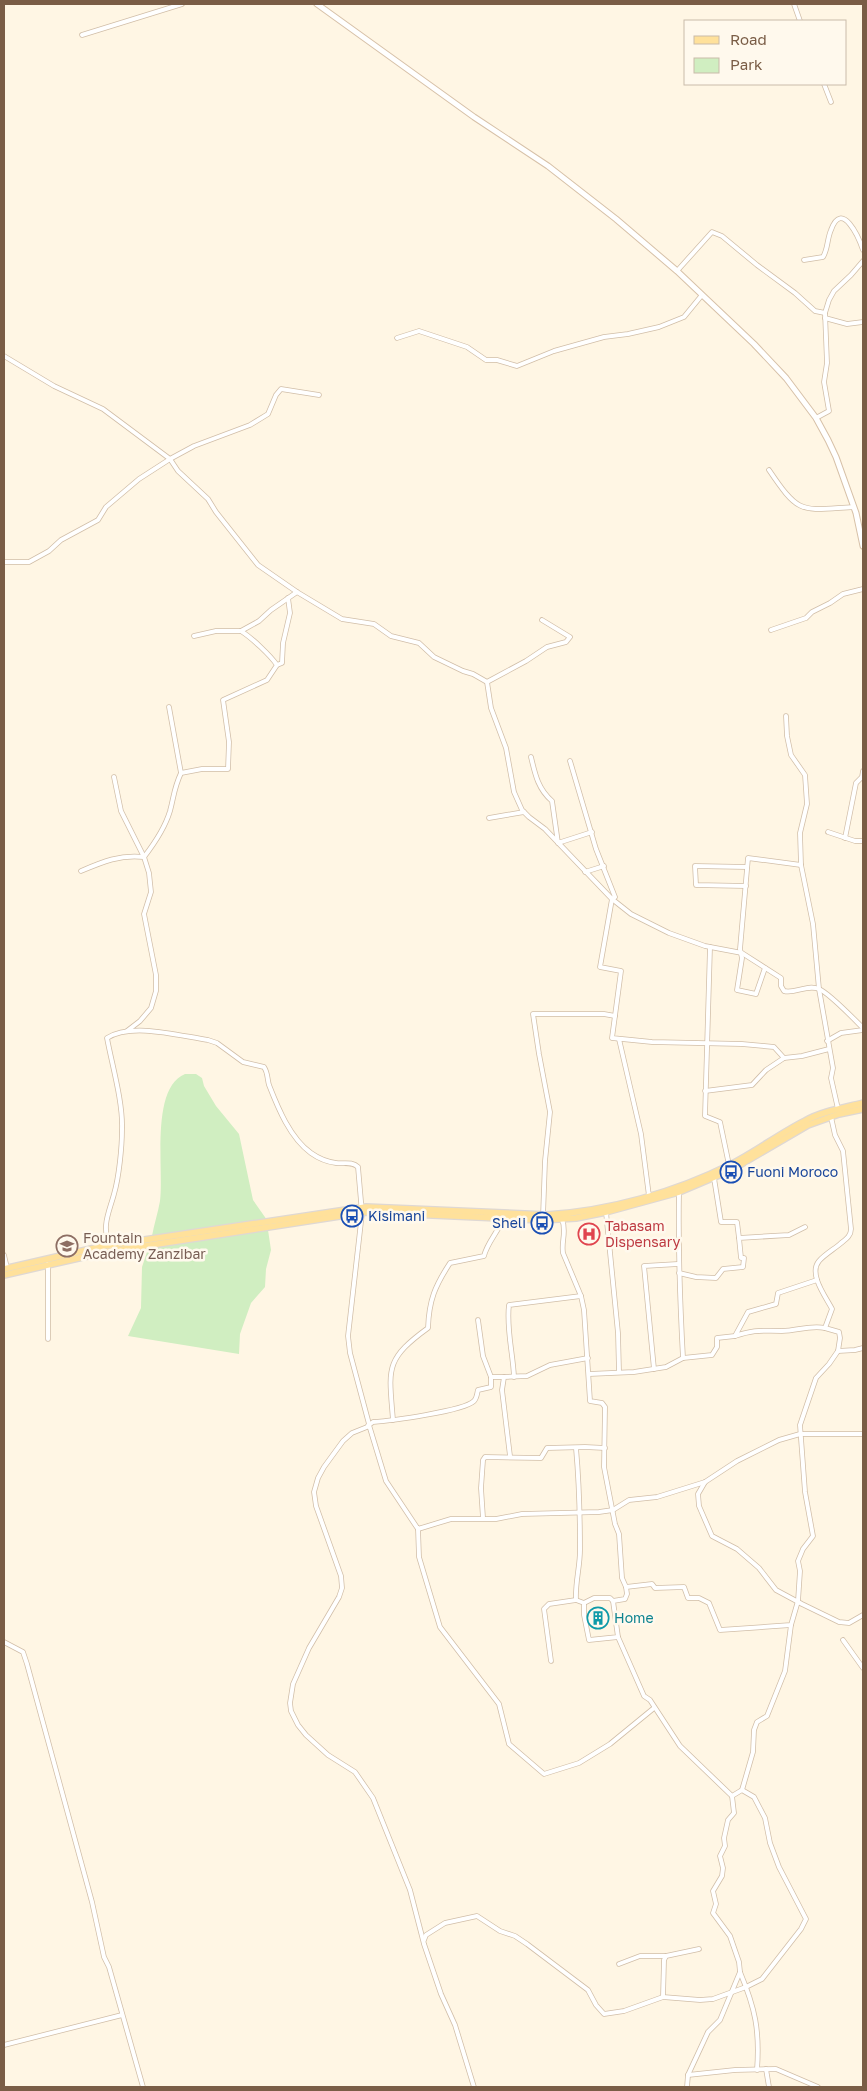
<svg xmlns="http://www.w3.org/2000/svg" width="867" height="2091" font-family="'Golos Text',sans-serif">
<style>
.green{fill:#d0eec1}
.lines{fill:none;stroke-linecap:round;stroke-linejoin:round}
.street-casing{stroke:#d1bea8;stroke-width:5.5}
.secondary-casing{stroke:#d7c1a8;stroke-width:7}
.primary-casing{stroke:#dfd8d3;stroke-width:8}
.street{stroke:#fff;stroke-width:4}
.secondary{stroke:#fff;stroke-width:5}
.primary{stroke:#ffe19b;stroke-width:5.5}
.labels{text-anchor:middle;stroke-width:5;stroke-linejoin:round;paint-order:stroke}
.transit-label{font-size:14px;fill:#164399;stroke:#fff9ed;text-anchor:start}
.health-label{font-size:14px;fill:#be3a42;stroke:#fff9ed;text-anchor:start}
.education-label{font-size:14px;fill:#785e54;stroke:#fff9ed;text-anchor:start}
.culture-label{font-size:14px;fill:#0d838f;stroke:#fff9ed;text-anchor:start}
</style>
<rect width="100%" height="100%" fill="#fff6e4"/>
<g class="green">
<path d="M185,1074H196L202,1078L204,1086L216,1106L239,1134L253,1200L267,1220L152,1236C154,1224 158,1213 160,1201C164,1170 150,1088 185,1074Z"/>
<polygon points="268,1230 271,1250 266,1269 265,1287 251,1303 240,1334 239,1354 128,1336 141,1308 142,1267 149,1246"/>
</g>
<g class="lines">
<g class="street-casing">
<g id="street">
<polyline points="794,4 800,21"/>
<polyline points="82,35 182,4"/>
<polyline points="824,84 831,102"/>
<path d="M804,260L823,257C828,249 827,239 831,230C842,199 859,238 863,250"/>
<polyline points="677,271 712,232 722,236 757,265 795,293 815,311 825,313"/>
<polyline points="825,318 847,324 863,322"/>
<polyline points="397,338 419,331 467,347 486,360 497,360 517,366 554,351 604,337 628,334 659,327 684,317 702,295"/>
<path d="M4,356L54,386L103,409L170,459L178,471L208,499L216,512L258,565L297,592L342,619L374,624L391,636L419,643L434,657L463,671L473,674L487,682L491,708L506,748L514,792L522,810L529,817L545,829L612,899L631,914L669,933L705,946L742,953L781,978V986L784,991C795,994 807,984 819,989C829,993 854,1019 863,1028"/>
<polyline points="816,418 829,411 824,382 827,363 825,313 829,300 834,291 851,275 863,261"/>
<path d="M769,470C800,516 801,510 854,507"/>
<polyline points="4,562 29,562 49,551 61,540 98,520 106,507 139,479 170,459 194,446 250,425 268,414 276,395 281,389 319,395"/>
<polyline points="771,630 806,618 812,612 830,603 843,594 863,589"/>
<polyline points="194,636 216,631 241,631 259,621 271,610 297,592"/>
<polyline points="277,665 282,663 283,643 290,613 288,598"/>
<polyline points="487,682 526,661 547,647 566,642 570,637 542,620"/>
<polyline points="169,707 181,773"/>
<polyline points="786,716 787,736 791,755 805,775 807,804 800,833 801,865 813,924 819,989 833,1068 831,1078 838,1109"/>
<path d="M531,757C535,774 538,789 552,801L558,843L592,832"/>
<polyline points="570,761 596,849 615,897 612,899 600,967 621,971 612,1038 652,1042 742,1044 774,1047 784,1058"/>
<polyline points="114,777 121,811 144,857 149,873 151,892 144,914 156,975 156,991 151,1008 140,1021 127,1031"/>
<polyline points="489,818 524,812"/>
<polyline points="828,832 855,841 863,841"/>
<polyline points="845,838 856,783 862,777 863,771"/>
<path d="M81,871C102,862 121,854 144,857C154,844 165,828 170,811C174,796 174,788 181,773L202,769H228L229,742L223,700L267,680L277,665C270,655 252,638 241,631"/>
<polyline points="585,872 604,866"/>
<polyline points="746,886 696,885 695,866 747,867"/>
<polyline points="710,947 705,1116 720,1122 729,1165"/>
<polyline points="765,968 756,994 737,990 742,958 740,949 748,858 801,865"/>
<polyline points="619,1039 641,1134 649,1196"/>
<polyline points="827,1041 841,1033 863,1030"/>
<polyline points="705,1091 752,1085 766,1070 784,1058 802,1056 829,1049"/>
<polyline points="714,1178 721,1222 737,1222 739,1238"/>
<polyline points="606,1212 618,1333 619,1372"/>
<polyline points="543,1216 545,1161 550,1112 539,1054 533,1014 604,1014 615,1016"/>
<path d="M562,1219C567,1232 561,1241 563,1253L581,1296L584,1310L590,1401L602,1403L605,1407L604,1467L615,1524L619,1534L622,1578L626,1587L627,1594L625,1599L613,1601L618,1637L589,1640L584,1615V1603L576,1600C575,1583 580,1567 580,1550C580,1516 579,1481 576,1448"/>
<path d="M110,1246C101,1226 109,1213 114,1194C119,1177 122,1147 122,1129C123,1102 112,1065 107,1038C132,1022 180,1036 208,1040L217,1043L243,1062L264,1067C268,1073 267,1078 269,1085C278,1108 290,1138 311,1153C318,1158 328,1162 336,1163C344,1164 352,1161 358,1167L362,1213L348,1336L350,1353L369,1424L367,1427L352,1433L343,1441L324,1467L318,1478L314,1492L316,1506L341,1576L342,1588L339,1597L309,1648L293,1684L290,1703L291,1711L298,1725L306,1735L328,1755L355,1772L373,1798L410,1890L424,1944L441,1994L455,2025L474,2087"/>
<polyline points="4,1255 7,1268"/>
<polyline points="679,1273 696,1277 716,1278 723,1269 743,1267 744,1258 741,1258 739,1238 789,1235 805,1227"/>
<polyline points="478,1320 483,1356 491,1377"/>
<path d="M735,1336C756,1329 761,1331 782,1331C797,1331 809,1325 825,1328"/>
<polyline points="48,1339 48,1264"/>
<polyline points="838,1351 855,1350 863,1348"/>
<polyline points="683,1358 712,1355 717,1347 717,1338 735,1336 748,1312 776,1304 778,1293 817,1280"/>
<polyline points="654,1369 644,1266 678,1264"/>
<path d="M589,1374L634,1372L666,1367L683,1358C680,1303 678,1248 679,1192"/>
<path d="M504,1377H491V1387L478,1390C477,1393 477,1398 474,1401C464,1411 390,1421 373,1422L369,1425L386,1481L418,1529L451,1519H496L522,1514L599,1512L613,1510L629,1500L657,1497L705,1482L737,1461L779,1440L800,1434H863"/>
<path d="M514,1377C513,1353 506,1328 509,1305L581,1296"/>
<path d="M393,1420C389,1369 384,1360 428,1328C429,1300 435,1286 450,1263L484,1256C487,1243 498,1232 503,1219"/>
<polyline points="510,1456 502,1390 504,1377 527,1376 550,1365 588,1358"/>
<polyline points="705,1482 698,1494 699,1506 712,1536 737,1549 759,1568 776,1590 802,1604 839,1622 849,1623 863,1615"/>
<polyline points="483,1518 481,1488 483,1460 485,1457 541,1458 547,1448 585,1447 605,1448"/>
<polyline points="418,1529 419,1557 440,1627 499,1704 509,1744 544,1774 579,1763 610,1744 654,1708"/>
<path d="M626,1587L652,1584L655,1588L684,1587L688,1598H699L709,1603L720,1630L791,1625L798,1601L800,1571L798,1561L803,1549L813,1536L805,1492L800,1425L816,1378L829,1364L838,1351L840,1338L839,1332L825,1328L832,1309C826,1297 808,1274 819,1261C824,1255 834,1249 840,1244C846,1239 851,1236 851,1229L843,1151L835,1135L831,1117"/>
<polyline points="584,1603 594,1598 610,1598 613,1601"/>
<polyline points="843,1640 863,1668"/>
<polyline points="4,1642 23,1652 27,1664 92,1902 104,1957 109,1967 143,2087"/>
<polyline points="551,1661 544,1609 549,1604 576,1600"/>
<polyline points="742,1790 753,1752 754,1730 757,1722 767,1716 785,1671 791,1625"/>
<polyline points="424,1940 426,1935 445,1923 477,1916 500,1931 515,1936 527,1944 588,1990 596,2005 604,2014 624,2011 663,1997 700,2000 713,1999 746,1987 762,1979 801,1929 806,1919 779,1867 770,1843 765,1818 754,1797 742,1790 732,1796 680,1746 650,1700 644,1696 618,1637"/>
<polyline points="619,1964 640,1956 666,1956"/>
<path d="M740,1972C755,2008 760,2030 757,2070"/>
<polyline points="663,1997 664,1960 666,1956 699,1949"/>
<polyline points="4,2045 122,2015"/>
<polyline points="766,2069 769,2087"/>
<polyline points="688,2075 735,2070 776,2069 818,2087"/>
<polyline points="687,2087 688,2075 708,2032 720,2020 740,1972 739,1962 730,1936 713,1913 716,1904 713,1891 722,1876 723,1868 720,1856 725,1846 724,1838 728,1820 734,1813 732,1796"/>
</g>
</g>
<g class="secondary-casing">
<polyline id="secondary" points="317,4 474,117 548,166 616,219 677,271 754,344 786,378 816,418 828,440 836,457 856,513 863,546"/>
</g>
<g class="primary-casing">
<g id="primary">
<path d="M4,1269L104,1246L366,1207L547,1215C609,1211 674,1193 730,1165C756,1152 779,1134 805,1121C823,1111 844,1108 863,1103"/>
<polyline points="4,1275 105,1252 366,1212 542,1220 576,1218 606,1212 679,1192 731,1170 808,1125 839,1114 863,1109"/>
</g>
</g>
<use href="#street" class="street"/>
<use href="#secondary" class="secondary"/>
<use href="#primary" class="primary"/>
</g>
<defs>
<g id="bus-ring" transform="scale(1.125)"><circle r="9.5" fill="#fff9ed" stroke="#1a4fb4" stroke-width="1.5"/><path d="M-5-6H5V4H4V6H2V4H-2V6H-4V4H-5ZM-3.5-4V0h7V-4ZM-3.5 1.2v1.5H-2V1.2ZM2 1.2v1.5H3.5V1.2Z" fill="#1a4fb4"/></g>
<g id="hospital-ring" transform="scale(1.125)"><circle r="9.5" fill="#fff9ed" stroke="#e0444e" stroke-width="1.5"/><path d="M-5-5h3v3.5h4V-5h3V5h-3V1.5h-4V5h-3Z" fill="#e0444e"/></g>
<g id="school-ring" transform="scale(1.125)"><circle r="9.5" fill="#fff9ed" stroke="#8d6e63" stroke-width="1.5"/><path d="M0-5L7-2L0 1L-7-2ZM-4 1L0 2.5L4 1V4Q0 6-4 4Z" fill="#8d6e63"/></g>
<g id="building-ring" transform="scale(1.125)"><circle r="9.5" fill="#fff9ed" stroke="#0f9aa8" stroke-width="1.5"/><path d="M-4-6H4V6H1V3H-1V6H-4ZM-2.5-4.3h1.7v1.8h-1.7ZM.8-4.3h1.7v1.8H.8ZM-2.5-1h1.7V.8h-1.7ZM.8-1h1.7V.8H.8Z" fill="#0f9aa8"/></g>
</defs>
<g fill-rule="evenodd">
<use href="#bus-ring" x="731" y="1172"/>
<use href="#bus-ring" x="352" y="1216"/>
<use href="#bus-ring" x="542" y="1223"/>
<use href="#hospital-ring" x="589" y="1234"/>
<use href="#school-ring" x="67" y="1246"/>
<use href="#building-ring" x="598" y="1618"/>
</g>
<g class="labels">
<g class="transit-label">
<text x="747" y="1177">Fuoni Moroco</text>
<text x="368" y="1221">Kisimani</text>
<text x="526" y="1228" text-anchor="end">Sheli</text>
</g>
<g class="health-label">
<text x="605" y="1231">Tabasam<tspan x="605" dy="16">Dispensary</tspan></text>
</g>
<g class="education-label">
<text x="83" y="1243">Fountain<tspan x="83" dy="16">Academy Zanzibar</tspan></text>
</g>
<g class="culture-label">
<text x="614" y="1623">Home</text>
</g>
</g>
<rect width="867" height="2091" fill="none" stroke="#7a5d46" stroke-width="10"/>
<rect x="684" y="20" width="162" height="65" fill="#fff9ed" stroke="#cabbaa"/>
<rect x="694" y="36" width="25" height="8" fill="#ffe19b" stroke="#cabbaa"/>
<text x="730" y="45" font-size="15" fill="#7a5d46">Road</text>
<rect x="694" y="58" width="25" height="15" fill="#d0eec1" stroke="#cabbaa"/>
<text x="730" y="70" font-size="15" fill="#7a5d46">Park</text>
</svg>
